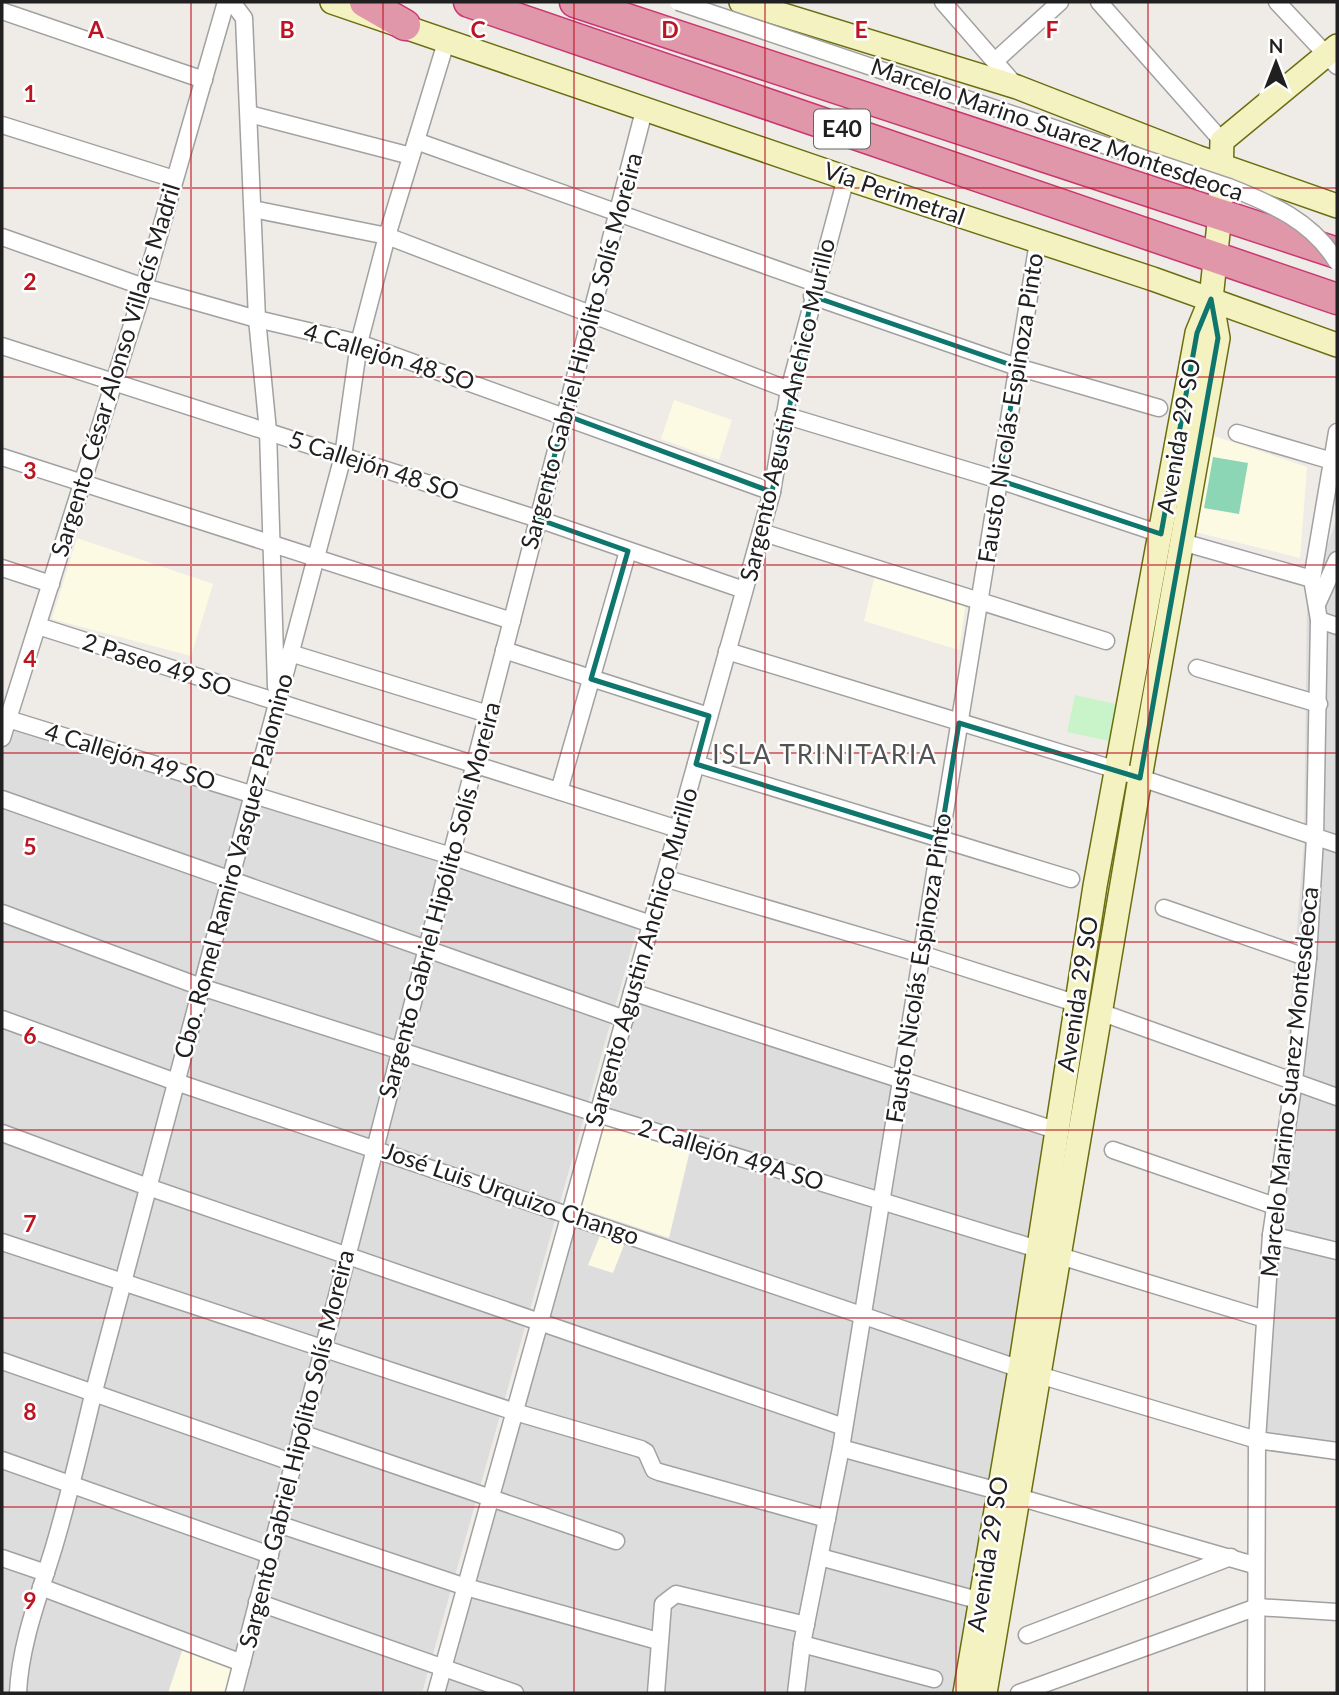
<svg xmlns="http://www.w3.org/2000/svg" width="1339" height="1695" font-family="Lato,sans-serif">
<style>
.residential{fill:#dedddd}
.education{fill:#fcfae3}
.park{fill:#c9f4c9}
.pitch{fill:#8dd6b5}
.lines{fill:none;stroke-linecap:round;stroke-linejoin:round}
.street-casing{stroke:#a1a1a1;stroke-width:19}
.secondary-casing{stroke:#6a6e10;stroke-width:26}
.highway-casing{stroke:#ca3774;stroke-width:33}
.street{stroke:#fff;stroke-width:16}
.secondary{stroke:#f4f2c1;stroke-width:23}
.highway{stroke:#df97a9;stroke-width:30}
.street-bridge-casing{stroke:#a1a1a1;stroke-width:19;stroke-linecap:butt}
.street-bridge{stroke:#fff;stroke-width:16}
.marked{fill:none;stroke:#0f766e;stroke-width:5;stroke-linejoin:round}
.grid{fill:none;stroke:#bc1420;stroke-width:2;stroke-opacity:0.55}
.labels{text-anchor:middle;stroke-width:5;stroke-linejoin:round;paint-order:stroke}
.shield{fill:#fff;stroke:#636363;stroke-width:2}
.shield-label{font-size:23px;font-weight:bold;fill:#202020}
.street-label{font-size:24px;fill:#202020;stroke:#fff}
.neighbourhood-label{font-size:26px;letter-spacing:2px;fill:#535353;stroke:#fff}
.grid-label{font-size:23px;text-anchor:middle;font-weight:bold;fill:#bc1420;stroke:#fff;stroke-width:5;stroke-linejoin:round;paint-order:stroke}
</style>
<rect width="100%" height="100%" fill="#efece7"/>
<g class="residential">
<polygon points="1337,518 1337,1443 1260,1436 1266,1222 1284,1087 1304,844 1307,605"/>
<polygon points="12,716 640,918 422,1693 2,1693 2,748"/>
<polygon points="627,988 1054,1128 963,1693 433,1693"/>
</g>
<g class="education">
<polygon points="674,400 732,420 719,460 661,439"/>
<polygon points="1208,434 1307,467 1300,558 1191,531"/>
<polygon points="77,538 213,584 191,656 52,619"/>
<polygon points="875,575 966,601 959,650 864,621"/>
<polygon points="601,1119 691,1146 669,1238 578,1208"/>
<polygon points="601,1233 626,1240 613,1273 588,1265"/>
<polygon points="184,1645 236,1663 229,1693 168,1693"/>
</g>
<polygon class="park" points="1075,695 1116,704 1109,741 1067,732"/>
<polygon class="pitch" points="1213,457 1248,463 1239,514 1204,508"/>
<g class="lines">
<g class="street-casing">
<g id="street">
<polyline points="232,2 244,18 257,319 268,431 276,687"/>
<polyline points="943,2 1017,87"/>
<polyline points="1099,2 1222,141"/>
<polyline points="1277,2 1337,66"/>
<polyline points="2,11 204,80"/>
<polyline points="995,61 1060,2"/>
<polyline points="249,114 411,156"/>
<polyline points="2,125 174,179"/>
<polyline points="416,141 815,283"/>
<polyline points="253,209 387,236 789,390"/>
<polyline points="2,237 144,287 257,319 359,343 772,492"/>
<polyline points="812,296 1017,367 1159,408"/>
<polyline points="2,346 538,519 744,590"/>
<polyline points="784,415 999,480 1161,534"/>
<polyline points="1237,433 1332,461"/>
<polyline points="2,457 512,621"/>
<polyline points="761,532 1106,641"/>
<polyline points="1182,542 1312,579"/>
<polyline points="2,568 51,584"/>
<polyline points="1318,602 1337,560"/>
<polyline points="1319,620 1337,626"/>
<polyline points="38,626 678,829"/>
<polyline points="504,650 709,716"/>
<polyline points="727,651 1117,770 1337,844"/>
<polyline points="290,653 488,714"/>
<polyline points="1197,668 1319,704"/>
<polyline points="8,719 451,856 651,924"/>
<polyline points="2,738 144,287 226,2"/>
<polyline points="696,764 1071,879"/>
<polyline points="559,791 628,551"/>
<polyline points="2,799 625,1019"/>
<polyline points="664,878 921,954 1078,1004"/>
<polyline points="1164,908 1308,958"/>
<polyline points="2,913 201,987 598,1114 1265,1319"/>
<polyline points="632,992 1055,1130"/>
<polyline points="1100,1012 1337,1097"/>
<polyline points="2,1019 176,1082 1020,1369"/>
<polyline points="2,1133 148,1187 844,1427"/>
<polyline points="1113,1150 1275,1206"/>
<polyline points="1271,1235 1337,1251"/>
<polyline points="2,1242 515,1412 641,1449 646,1452 654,1470 659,1472 827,1519"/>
<polyline points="2,1361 294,1463"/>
<polyline points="1039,1375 1257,1440 1337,1451"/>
<polyline points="301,1433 616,1541"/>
<polyline points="841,1448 998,1491"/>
<polyline points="2,1460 270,1555"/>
<polyline points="1018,1497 1254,1565"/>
<polyline points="278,1524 466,1587 658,1641"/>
<polyline points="820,1557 981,1601"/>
<polyline points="2,1558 46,1573"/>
<polyline points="41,1587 242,1663"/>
<polyline points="257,1602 515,1693"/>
<polyline points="1027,1635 1231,1557"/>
<polyline points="802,1644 934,1679"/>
<path d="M18,1693C20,1644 40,1593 54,1547C69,1496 81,1446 93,1395L343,456L359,343L387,236L447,39"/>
<polyline points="234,1693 645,107"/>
<polyline points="436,1693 772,492 789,390 846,178"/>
<polyline points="656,1693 663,1604 676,1594 806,1625"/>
<polyline points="796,1693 802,1644 841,1448 1038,242"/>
<polyline points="1019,1693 1257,1607 1337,1612"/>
<polyline points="1256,1693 1257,1440 1271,1235 1294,1080 1308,958 1315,838 1319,620 1312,579 1337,432"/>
</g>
</g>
<g class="secondary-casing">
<g id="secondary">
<polyline points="332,2 846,178 1153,279 1337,345"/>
<polyline points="741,2 1017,87 1197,157 1337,206"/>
<polyline points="965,1693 1020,1369 1095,886 1197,333 1211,299"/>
<polyline points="985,1693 1140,778 1218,338 1211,299 1220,214 1222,141 1337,46"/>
</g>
</g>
<g class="highway-casing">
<g id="highway">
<polyline points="365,2 405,25"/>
<polyline points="469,2 1337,299"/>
<polyline points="575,2 1337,253"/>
</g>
</g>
<use href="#street" class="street"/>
<use href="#secondary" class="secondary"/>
<use href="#highway" class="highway"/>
<g class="street-bridge-casing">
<path id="street-bridge" d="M678,2L1229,187C1272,204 1312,221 1337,262"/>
</g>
<use href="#street-bridge" class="street-bridge"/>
</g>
<path class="marked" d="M812,296L1017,367L999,480L1161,534L1197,333L1211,299L1218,338L1140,778L959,723L940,840L696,764L709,716L591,679L628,551L538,519L565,415L772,492Z"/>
<path class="grid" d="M191,2V1693M383,2V1693M574,2V1693M765,2V1693M956,2V1693M1148,2V1693M2,188H1337M2,377H1337M2,565H1337M2,753H1337M2,942H1337M2,1130H1337M2,1318H1337M2,1507H1337"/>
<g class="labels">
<rect class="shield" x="814" y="109.5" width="56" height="39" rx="5"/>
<g class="shield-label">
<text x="842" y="137">E40</text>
</g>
<g class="street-label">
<text transform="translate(1057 130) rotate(19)" y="8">Marcelo Marino Suarez Montesdeoca</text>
<text transform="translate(894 194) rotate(19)" y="8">Vía Perimetral</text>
<text transform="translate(582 351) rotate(-75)" y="8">Sargento Gabriel Hipólito Solís Moreira</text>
<text transform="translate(389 357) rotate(17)" y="8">4 Callejón 48 SO</text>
<text transform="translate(116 370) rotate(-73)" y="8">Sargento César Alonso Villacís Madril</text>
<text transform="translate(1011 408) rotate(-81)" y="8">Fausto Nicolás Espinoza Pinto</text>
<text transform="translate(788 410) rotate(-77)" y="8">Sargento Agustin Anchico Murillo</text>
<text transform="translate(1179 436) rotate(-80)" y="8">Avenida 29 SO</text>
<text transform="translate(374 466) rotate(18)" y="8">5 Callejón 48 SO</text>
<text transform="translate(157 665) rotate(18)" y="8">2 Paseo 49 SO</text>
<text transform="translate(130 757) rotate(17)" y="8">4 Callejón 49 SO</text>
<text transform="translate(234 866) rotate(-75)" y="8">Cbo. Romel Ramiro Vasquez Palomino</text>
<text transform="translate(440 900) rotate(-75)" y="8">Sargento Gabriel Hipólito Solís Moreira</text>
<text transform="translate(642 957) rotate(-74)" y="8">Sargento Agustin Anchico Murillo</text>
<text transform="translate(919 968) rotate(-81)" y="8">Fausto Nicolás Espinoza Pinto</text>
<text transform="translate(1078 994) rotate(-81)" y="8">Avenida 29 SO</text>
<text transform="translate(1290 1082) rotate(-84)" y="8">Marcelo Marino Suarez Montesdeoca</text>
<text transform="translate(731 1155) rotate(17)" y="8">2 Callejón 49A SO</text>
<text transform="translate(511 1194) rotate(19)" y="8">José Luis Urquizo Chango</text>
<text transform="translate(297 1449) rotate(-76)" y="8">Sargento Gabriel Hipólito Solís Moreira</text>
<text transform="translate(988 1554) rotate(-81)" y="8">Avenida 29 SO</text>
</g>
<g class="neighbourhood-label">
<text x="825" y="764">ISLA TRINITARIA</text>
</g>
</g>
<g class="grid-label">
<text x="96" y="38">A</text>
<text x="287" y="38">B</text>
<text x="478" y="38">C</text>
<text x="670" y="38">D</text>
<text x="861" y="38">E</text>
<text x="1052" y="38">F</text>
<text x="30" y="102">1</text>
<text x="30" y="290">2</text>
<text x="30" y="479">3</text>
<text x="30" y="667">4</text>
<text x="30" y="855">5</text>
<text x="30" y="1044">6</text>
<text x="30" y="1232">7</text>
<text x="30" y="1420">8</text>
<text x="30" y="1609">9</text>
</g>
<rect width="1339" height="1695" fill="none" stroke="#202020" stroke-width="7"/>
<g transform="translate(1276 63)" stroke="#ffffff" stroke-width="5" paint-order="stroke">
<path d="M0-5L12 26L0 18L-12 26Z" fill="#202020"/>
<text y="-10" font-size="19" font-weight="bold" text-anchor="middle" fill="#202020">N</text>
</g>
</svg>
